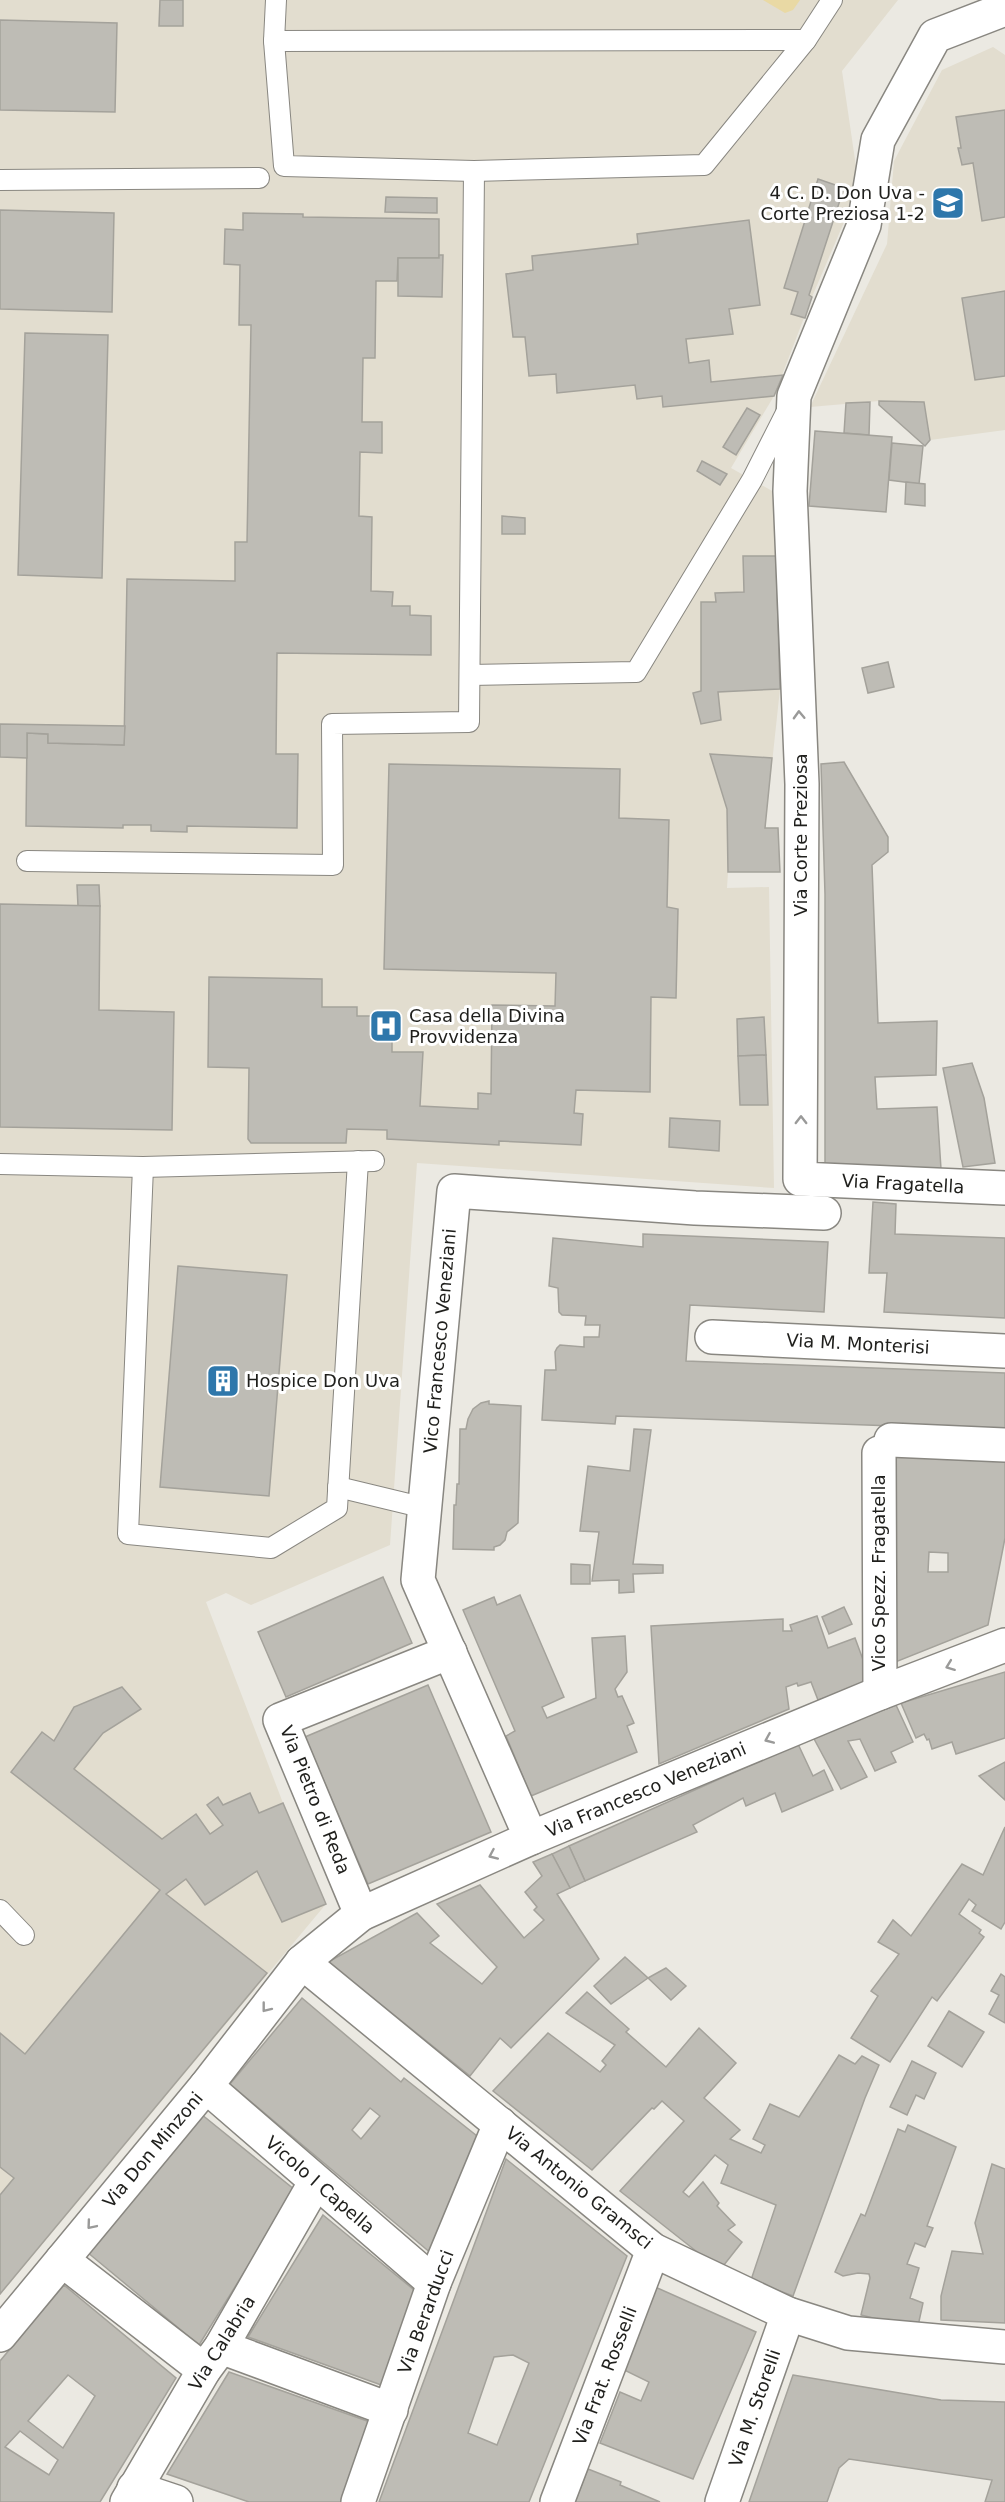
<svg xmlns="http://www.w3.org/2000/svg" width="1005" height="2502" font-family="'DejaVu Sans',sans-serif">
<style>
.built{fill:#e2ddcf}
.green{fill:#e9d9a4}
.building{fill:#bebcb5;stroke:#a4a29b;stroke-width:1.5;fill-rule:evenodd}
.lines{fill:none;stroke-linecap:round;stroke-linejoin:round}
.service-casing{stroke:#898781;stroke-width:22}
.minor-casing{stroke:#898781;stroke-width:36}
.service{stroke:#fff;stroke-width:20}
.minor{stroke:#fff;stroke-width:33}
.oneway{stroke:#9a9a99}
.labels{text-anchor:middle;stroke-width:6;stroke-linejoin:round;paint-order:stroke}
.poi-label{font-size:18px;fill:#1f1f1c;stroke:#fff;text-anchor:start}
.street-label{font-size:18px;fill:#1f1f1c;stroke:#fff}
</style>
<rect width="100%" height="100%" fill="#ebe9e2"/>
<g class="built">
<polygon points="0,0 898,0 842,71 859,187 812,297 774,396 731,468 774,492 780,689 765,828 778,828 780,872 728,872 727,888 769,887 774,1188 417,1163 390,1545 251,1605 226,1593 206,1602 283,1803 326,1904 0,2295"/>
<polygon points="993,47 1005,55 1005,430 930,440 924,402 879,401 810,407 887,244 894,161 942,70"/>
</g>
<polygon class="green" points="763,0 800,0 793,10 785,13"/>
<g class="building">
<polygon points="160,0 183,0 183,26 159,26"/>
<polygon points="0,20 117,23 115,112 0,110"/>
<polygon points="1005,110 1005,217 982,221 973,163 962,165 958,148 961,148 956,117"/>
<polygon points="818,179 844,188 809,295 812,297 805,318 791,314 798,292 784,288"/>
<polygon points="386,197 437,198 437,213 385,212"/>
<polygon points="0,210 114,213 112,312 0,309"/>
<polygon points="243,213 303,214 303,217 439,219 439,258 398,258 397,281 376,281 375,358 363,358 362,422 382,422 382,453 360,452 359,516 372,517 371,591 393,592 392,606 410,606 410,615 431,616 431,655 277,653 276,754 298,754 297,828 187,826 187,832 151,831 151,825 123,825 123,828 26,826 27,733 48,734 48,743 124,745 127,579 235,581 235,542 247,542 251,325 239,325 240,265 224,264 225,229 243,230"/>
<polygon points="749,220 760,305 729,309 733,334 686,339 689,363 709,360 711,382 783,375 774,396 663,407 662,396 637,399 635,385 557,393 556,374 529,376 525,337 513,337 506,274 533,270 532,256 638,244 637,234"/>
<polygon points="439,255 443,255 442,297 398,296 398,258 439,258"/>
<polygon points="1005,291 1005,376 975,380 962,298"/>
<polygon points="25,333 108,335 102,578 18,575"/>
<polygon points="879,401 924,402 930,440 925,446 879,405"/>
<polygon points="870,402 869,435 844,433 846,403"/>
<polygon points="747,408 760,415 736,455 723,447"/>
<polygon points="815,431 892,437 886,512 809,506"/>
<polygon points="892,443 923,446 919,484 889,480"/>
<polygon points="702,461 727,474 720,485 697,471"/>
<polygon points="906,482 925,484 925,506 905,504"/>
<polygon points="502,516 525,518 525,534 502,534"/>
<polygon points="743,556 776,556 780,689 718,692 721,720 701,724 693,693 701,691 701,602 716,602 715,593 744,592"/>
<polygon points="888,662 894,687 868,693 862,668"/>
<polygon points="0,724 125,726 124,745 48,743 48,734 27,733 27,758 0,757"/>
<polygon points="710,754 772,758 765,828 778,828 780,872 728,872 727,809"/>
<polygon points="844,762 888,837 888,852 872,865 878,1023 937,1021 936,1075 875,1077 877,1109 937,1107 941,1169 825,1167 825,894 821,764"/>
<polygon points="389,764 620,769 619,818 669,820 667,907 678,909 676,998 651,997 650,1092 576,1090 574,1113 583,1114 581,1145 499,1141 499,1145 387,1139 387,1130 347,1129 346,1143 251,1143 248,1139 249,1068 208,1067 209,977 322,979 322,1007 357,1007 357,1016 392,1016 392,1052 423,1052 420,1106 478,1109 478,1093 491,1094 492,1005 555,1006 556,973 384,969"/>
<polygon points="77,885 99,885 100,906 78,906"/>
<polygon points="0,904 100,906 99,1010 174,1012 172,1130 0,1127"/>
<polygon points="764,1017 766,1055 738,1056 737,1019"/>
<polygon points="766,1055 768,1105 740,1105 738,1056"/>
<polygon points="972,1063 984,1098 995,1163 963,1167 943,1068"/>
<polygon points="670,1118 720,1121 719,1151 669,1147"/>
<polygon points="873,1202 896,1204 895,1234 1005,1238 1005,1318 884,1312 887,1273 869,1273"/>
<polygon points="643,1234 828,1242 824,1312 690,1305 686,1361 1005,1373 1005,1430 616,1416 615,1424 542,1420 545,1370 556,1370 555,1352 557,1348 560,1345 584,1347 584,1337 599,1337 600,1325 585,1325 586,1316 562,1315 559,1312 558,1288 549,1286 553,1238 643,1247"/>
<polygon points="178,1266 287,1275 269,1496 160,1487"/>
<polygon points="489,1401 489,1404 521,1406 518,1523 507,1532 505,1540 500,1545 494,1547 494,1550 453,1549 454,1505 456,1505 457,1484 459,1484 460,1429 466,1429 468,1419 473,1409 481,1403"/>
<polygon points="634,1429 651,1430 633,1564 663,1565 663,1573 633,1574 634,1592 619,1593 619,1580 592,1581 599,1532 580,1531 588,1466 630,1471"/>
<path d="M887,1454L1005,1460V1538L988,1625L888,1665ZM929,1552L948,1553V1572H928Z"/>
<polygon points="571,1564 590,1565 590,1584 571,1584"/>
<polygon points="383,1577 412,1643 286,1697 258,1632"/>
<polygon points="520,1595 564,1697 542,1707 547,1718 596,1698 592,1638 625,1636 627,1672 615,1689 618,1697 622,1696 634,1723 627,1726 637,1752 531,1796 506,1736 515,1731 463,1610 494,1597 497,1605"/>
<polygon points="844,1607 852,1624 829,1634 822,1617"/>
<polygon points="817,1616 828,1648 855,1638 872,1684 818,1700 811,1682 798,1686 797,1683 786,1687 789,1709 659,1764 651,1626 783,1619 783,1631 792,1631 790,1625"/>
<polygon points="1005,1672 1005,1738 956,1754 952,1742 932,1749 929,1739 927,1740 924,1734 916,1738 901,1703"/>
<polygon points="428,1685 491,1832 368,1884 305,1737"/>
<polygon points="122,1687 141,1709 103,1733 74,1769 162,1839 196,1814 210,1834 223,1825 207,1805 218,1797 223,1805 250,1793 259,1813 283,1803 326,1904 282,1922 257,1871 205,1905 186,1879 166,1894 267,1973 0,2294 0,2195 14,2178 0,2167 0,2033 25,2054 160,1890 11,1772 42,1732 54,1741 74,1707"/>
<polygon points="896,1705 913,1742 891,1752 896,1762 875,1771 860,1739 848,1741 867,1777 841,1789 813,1737"/>
<polygon points="798,1744 813,1776 824,1770 833,1790 782,1812 775,1793 746,1806 743,1798 693,1825 697,1832 585,1881 569,1846"/>
<polygon points="1005,1762 1005,1800 979,1776"/>
<polygon points="1005,1827 1005,1922 1001,1929 972,1911 976,1905 969,1899 959,1914 981,1930 979,1933 984,1937 937,2001 932,1997 890,2062 851,2038 878,1996 871,1991 899,1954 878,1942 893,1920 911,1936 962,1864 983,1875"/>
<polygon points="569,1846 585,1881 570,1888 552,1854"/>
<polygon points="552,1854 570,1888 557,1894 599,1959 511,2048 500,2038 470,2076 328,1962 417,1913 439,1936 430,1943 482,1984 497,1967 437,1904 480,1885 524,1938 544,1920 534,1910 537,1907 525,1892 542,1876 533,1862"/>
<polygon points="625,1957 648,1978 611,2004 594,1986"/>
<polygon points="666,1968 686,1986 671,2000 648,1978"/>
<polygon points="1001,1974 1005,1977 1005,2023 989,2014 999,1995 991,1991"/>
<polygon points="587,1992 629,2029 626,2032 666,2067 699,2028 736,2063 704,2098 740,2130 730,2139 761,2153 765,2145 753,2139 770,2104 799,2117 839,2055 855,2064 862,2056 879,2065 865,2098 793,2296 751,2280 776,2205 721,2183 728,2165 715,2155 683,2192 689,2197 703,2182 719,2203 717,2206 735,2225 728,2230 742,2242 720,2270 620,2191 684,2121 662,2101 654,2109 652,2108 592,2170 493,2091 548,2033 600,2072 606,2065 602,2061 615,2045 566,2013"/>
<path d="M302,1998L401,2082L404,2078L477,2136L432,2254L230,2084ZM370,2108L380,2116L361,2139L352,2130Z"/>
<polygon points="949,2011 984,2032 962,2067 928,2046"/>
<polygon points="912,2061 936,2073 924,2099 916,2095 907,2115 890,2107"/>
<polygon points="201,2114 295,2190 199,2345 87,2252"/>
<polygon points="908,2125 956,2147 927,2226 933,2228 925,2247 915,2243 907,2264 919,2268 910,2298 923,2303 918,2326 903,2321 902,2325 861,2315 870,2278 869,2274 858,2273 843,2276 835,2272 861,2214 865,2216 898,2129 905,2132"/>
<path d="M506,2159L627,2256L529,2502H379ZM513,2355L529,2363L497,2445L468,2433L494,2357Z"/>
<polygon points="992,2164 1005,2169 1005,2323 941,2320 941,2296 952,2251 983,2254 975,2223"/>
<polygon points="323,2215 419,2294 384,2386 248,2337"/>
<path d="M64,2285L176,2378L100,2502H0V2361ZM68,2375L95,2396L63,2448L28,2421ZM20,2431L58,2460L49,2475L5,2447Z"/>
<polygon points="653,2286 756,2332 693,2479 600,2443 620,2392 641,2401 649,2382 618,2367"/>
<polygon points="229,2372 370,2422 341,2502 249,2502 167,2474"/>
<polygon points="793,2375 941,2400 1005,2402 1005,2502 985,2502 992,2480 849,2459 839,2468 827,2502 749,2502"/>
<polygon points="588,2469 621,2482 620,2485 660,2502 575,2502"/>
</g>
<g class="lines">
<g class="service-casing">
<g id="service">
<polyline points="276,0 274,41 806,40 832,0"/>
<polyline points="274,41 284,166 474,171 704,165 806,40"/>
<polyline points="0,180 259,178"/>
<polyline points="470,675 636,672 752,480 788,409"/>
<polyline points="27,861 333,865 332,724 469,722 474,171"/>
<polyline points="0,1164 143,1167 374,1161"/>
<polyline points="143,1167 128,1534 271,1548 337,1508 358,1161"/>
<polyline points="338,1487 425,1508"/>
<polyline points="0,1910 24,1935"/>
</g>
</g>
<g class="minor-casing">
<g id="minor">
<polyline points="1005,9 935,36 878,140 864,225 794,396 790,491 802,784 800,1179 1005,1188"/>
<polyline points="712,1337 1005,1351"/>
<polyline points="891,1440 1005,1445"/>
<polyline points="879,1453 880,1693"/>
<polyline points="531,1838 418,1580 454,1191 695,1208 824,1213"/>
<polyline points="361,1914 280,1720 450,1652"/>
<polyline points="302,1962 653,2250 788,2314 848,2333 1005,2347"/>
<polyline points="206,2086 434,2283"/>
<polyline points="62,2260 204,2370"/>
<polyline points="0,2335 206,2086 302,1962 361,1914 531,1838 880,1693 1005,1645"/>
<polyline points="221,2347 391,2410"/>
<polyline points="134,2488 176,2502"/>
<polyline points="127,2502 204,2370 221,2347 315,2183"/>
<polyline points="358,2502 434,2283 500,2124"/>
<polyline points="557,2502 653,2250"/>
<polyline points="722,2502 788,2314"/>
</g>
</g>
<use href="#service" class="service"/>
<use href="#minor" class="minor"/>
</g>
<defs><path id="oneway-chevron" d="M-2-3.5L2.5 0L-2 3.5" fill="none" stroke-width="1.6" stroke-linecap="round" stroke-linejoin="round" transform="scale(1.5)"/></defs>
<g class="oneway">
<use href="#oneway-chevron" transform="translate(799 715) rotate(-92)"/>
<use href="#oneway-chevron" transform="translate(801 1120) rotate(-90)"/>
<use href="#oneway-chevron" transform="translate(950 1666) rotate(159)"/>
<use href="#oneway-chevron" transform="translate(769 1739) rotate(157)"/>
<use href="#oneway-chevron" transform="translate(493 1855) rotate(156)"/>
<use href="#oneway-chevron" transform="translate(266 2008) rotate(128)"/>
<use href="#oneway-chevron" transform="translate(91 2225) rotate(130)"/>
</g>
<defs>
<g id="school-square" transform="scale(1.725)"><rect x="-9" y="-9" width="18" height="18" rx="4" fill="#2e77ab" stroke="#fff"/><path d="M0-5L7-2L0 1L-7-2ZM-4 1L0 2.5L4 1V4Q0 6-4 4Z" fill="#fff"/></g>
<g id="hospital-square" transform="scale(1.725)"><rect x="-9" y="-9" width="18" height="18" rx="4" fill="#2e77ab" stroke="#fff"/><path d="M-5-5h3v3.5h4V-5h3V5h-3V1.5h-4V5h-3Z" fill="#fff"/></g>
<g id="building-square" transform="scale(1.725)"><rect x="-9" y="-9" width="18" height="18" rx="4" fill="#2e77ab" stroke="#fff"/><path d="M-4-6H4V6H1V3H-1V6H-4ZM-2.5-4.3h1.7v1.8h-1.7ZM.8-4.3h1.7v1.8H.8ZM-2.5-1h1.7V.8h-1.7ZM.8-1h1.7V.8H.8Z" fill="#fff"/></g>
</defs>
<g fill-rule="evenodd">
<use href="#school-square" x="948" y="203"/>
<use href="#hospital-square" x="386" y="1026"/>
<use href="#building-square" x="223" y="1381"/>
</g>
<g class="labels">
<g class="poi-label">
<text x="925" y="199" text-anchor="end">4 C. D. Don Uva -<tspan x="925" dy="21">Corte Preziosa 1-2</tspan></text>
<text x="409" y="1022">Casa della Divina<tspan x="409" dy="21">Provvidenza</tspan></text>
<text x="246" y="1387">Hospice Don Uva</text>
</g>
<g class="street-label">
<text transform="translate(801 835) rotate(-90)" y="6">Via Corte Preziosa</text>
<text transform="translate(903 1184) rotate(3)" y="6">Via Fragatella</text>
<text transform="translate(440 1341) rotate(-85)" y="6">Vico Francesco Veneziani</text>
<text transform="translate(858 1344) rotate(3)" y="6">Via M. Monterisi</text>
<text transform="translate(879 1573) rotate(-90)" y="6">Vico Spezz. Fragatella</text>
<text transform="translate(646 1790) rotate(-23)" y="6">Via Francesco Veneziani</text>
<text transform="translate(315 1800) rotate(68)" y="6">Via Pietro di Reda</text>
<text transform="translate(153 2150) rotate(-50)" y="6">Via Don Minzoni</text>
<text transform="translate(320 2185) rotate(41)" y="6">Vicolo I Capella</text>
<text transform="translate(579 2188) rotate(39)" y="6">Via Antonio Gramsci</text>
<text transform="translate(426 2312) rotate(-70)" y="6">Via Berarducci</text>
<text transform="translate(222 2343) rotate(-58)" y="6">Via Calabria</text>
<text transform="translate(605 2376) rotate(-69)" y="6">Via Frat. Rosselli</text>
<text transform="translate(755 2408) rotate(-71)" y="6">Via M. Storelli</text>
</g>
</g>
</svg>
